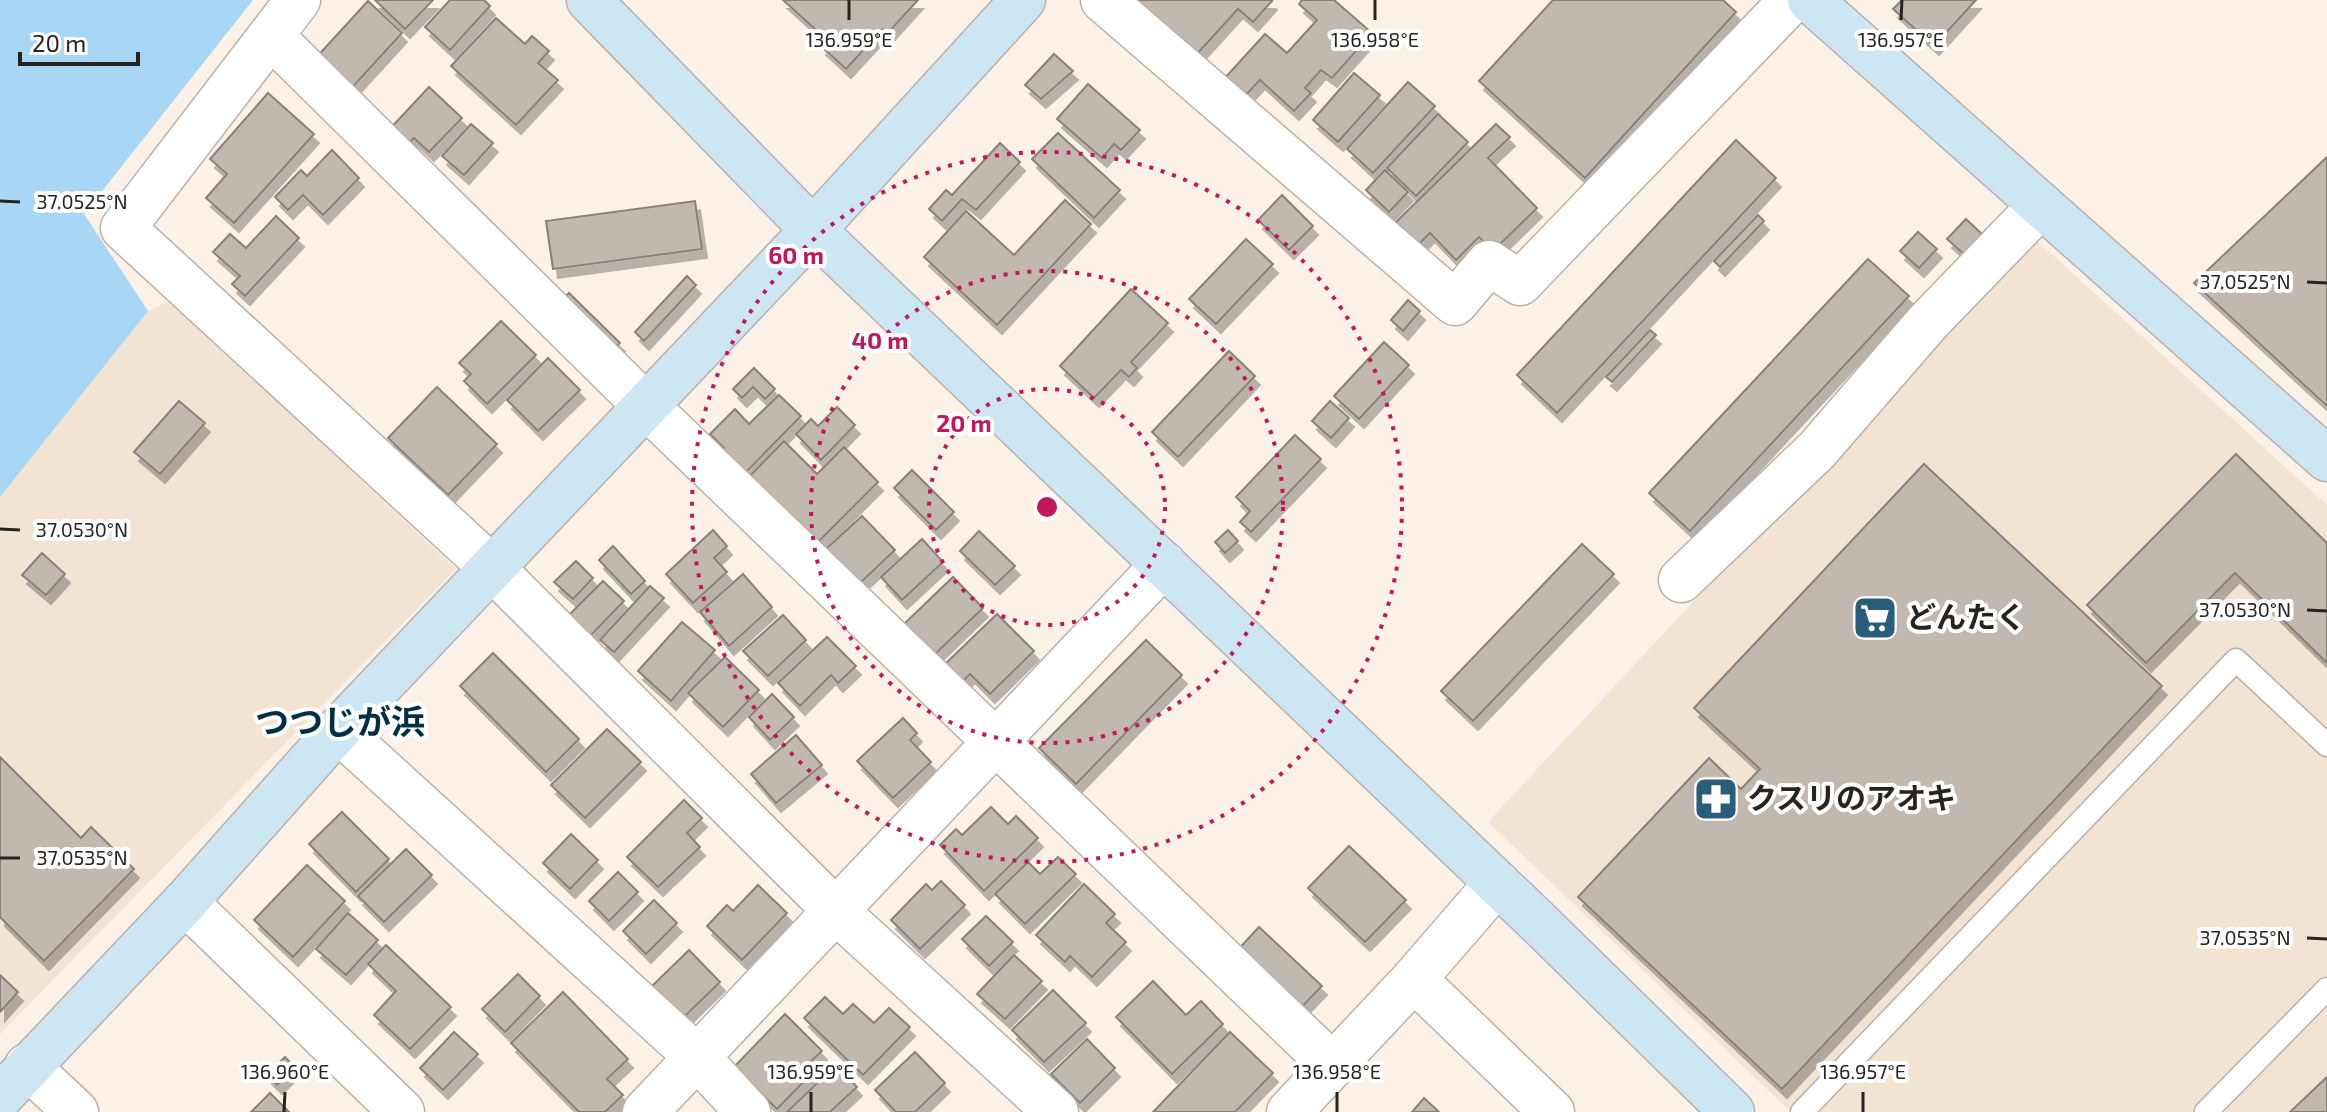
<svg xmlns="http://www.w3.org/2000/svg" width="2327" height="1112" font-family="'Exo 2','Noto Sans JP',sans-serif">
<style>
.built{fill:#f2e3d3}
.water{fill:#a7d7f5}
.building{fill:#c1b8af;stroke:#8a8178;stroke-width:2;filter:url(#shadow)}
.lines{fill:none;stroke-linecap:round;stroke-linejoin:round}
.lane-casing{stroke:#bbb1a8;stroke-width:25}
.street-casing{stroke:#bbb1a8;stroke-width:47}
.secondary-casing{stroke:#bbb1a8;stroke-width:47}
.lane{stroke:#fff;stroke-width:22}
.street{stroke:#fff;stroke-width:44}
.secondary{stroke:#cde6f4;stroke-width:44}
.ticks{fill:none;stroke:#27231f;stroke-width:3}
.ring{fill:none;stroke:#c2185b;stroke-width:4;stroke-dasharray:4 8}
.labels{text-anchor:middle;stroke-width:8;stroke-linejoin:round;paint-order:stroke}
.poi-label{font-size:30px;font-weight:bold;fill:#27231f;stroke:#fff;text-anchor:start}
.quarter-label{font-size:34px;font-weight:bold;fill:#022f44;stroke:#fff}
.ticks-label{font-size:20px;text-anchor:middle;fill:#27231f;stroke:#fff;stroke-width:8;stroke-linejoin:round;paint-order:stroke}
.centre{fill:#c2185b;stroke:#fff;stroke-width:4}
.ring-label{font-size:24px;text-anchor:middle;font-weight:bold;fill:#c2185b;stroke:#fff;stroke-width:8;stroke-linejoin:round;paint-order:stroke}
</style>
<defs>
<filter id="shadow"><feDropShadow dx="5" dy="9" stdDeviation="0" flood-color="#0004"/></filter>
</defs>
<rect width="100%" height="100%" fill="#fbf1e7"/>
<g class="built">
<polygon points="2033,237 2327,505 2327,1112 1791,1112 1488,822"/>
<polygon points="170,301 456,569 0,1034 0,497 148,311"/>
</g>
<polygon class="water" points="0,0 253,0 84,214 148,311 0,497"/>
<g class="building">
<polygon points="375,0 433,0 405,29"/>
<polygon points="450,0 484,0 490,6 450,50 425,27"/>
<polygon points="783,0 918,0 888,33 883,29 846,69 821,46 827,40"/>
<polygon points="1136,0 1271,0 1272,1 1253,22 1238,9 1197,54"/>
<polygon points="1302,0 1334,0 1372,33 1332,78 1321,70 1305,88 1311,93 1294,111 1260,80 1244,97 1224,79 1265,34 1287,53 1317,20 1299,4"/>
<polygon points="1553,0 1723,0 1736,12 1585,178 1479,81"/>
<polygon points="1902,0 1976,0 1934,46 1893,9"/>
<polygon points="368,1 402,33 347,93 313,61"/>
<polygon points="496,18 525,44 532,36 549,51 538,63 558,80 516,125 451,66"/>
<polygon points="1054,54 1073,71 1041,99 1025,85"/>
<polygon points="1354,73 1380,95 1338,142 1313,120"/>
<polygon points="1408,82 1435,106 1373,173 1347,149"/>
<polygon points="1088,84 1140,130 1121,150 1114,144 1102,158 1057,119"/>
<polygon points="429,87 462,118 429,152 414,138 404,149 386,133"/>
<polygon points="268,93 314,134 234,223 206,198 227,174 210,159"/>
<polygon points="1438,114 1468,142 1416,196 1387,168"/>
<polygon points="471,124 493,143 464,175 442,156"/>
<polygon points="1496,124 1510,137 1488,158 1537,208 1493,251 1479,237 1456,260 1430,233 1415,248 1392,226"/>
<polygon points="1058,133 1120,190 1094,218 1032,159"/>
<polygon points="1736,140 1776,178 1557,413 1517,375"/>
<polygon points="1000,143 1020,162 976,210 962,199 942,221 929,209 946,190 952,195"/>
<polygon points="332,150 359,178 323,215 303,195 288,210 275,197 301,170 307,176"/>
<polygon points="2327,157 2327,406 2194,283"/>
<polygon points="1385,170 1408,192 1389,212 1366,190"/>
<polygon points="1282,195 1313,226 1289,250 1258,220"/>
<polygon points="1065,200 1091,224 997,325 924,257 966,211 1014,255"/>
<polygon points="695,201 702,249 553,269 546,221"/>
<polygon points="1758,215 1764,221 1720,267 1714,261"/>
<polygon points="276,216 299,238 245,296 232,284 240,276 213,252 230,234 246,248"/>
<polygon points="1966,219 1984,236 1966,256 1947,239"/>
<polygon points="1918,232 1937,249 1919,268 1900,251"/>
<polygon points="1246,239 1273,264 1216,324 1189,299"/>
<polygon points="1868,259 1909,296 1690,531 1649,493"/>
<polygon points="687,276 696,285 644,341 635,332"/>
<polygon points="1131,289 1168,323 1131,362 1137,368 1129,377 1121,370 1094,398 1060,366"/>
<polygon points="569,293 620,343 611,351 560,302"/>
<polygon points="1408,300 1420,311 1403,331 1391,320"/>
<polygon points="501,321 536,355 487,404 464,381 471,374 459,363"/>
<polygon points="1650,330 1656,335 1612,382 1606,377"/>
<polygon points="1384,342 1409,365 1359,419 1334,396"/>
<polygon points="1229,351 1255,376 1178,457 1152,432"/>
<polygon points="548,358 580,390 538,431 507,400"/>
<polygon points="754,368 775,389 765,399 753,387 742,398 733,389"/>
<polygon points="437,387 497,444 448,495 388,438"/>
<polygon points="779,395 801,416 742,476 719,453 724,448 710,434 735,409 749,424"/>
<polygon points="179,401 205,423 160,474 134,452"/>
<polygon points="1330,401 1349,418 1331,438 1312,421"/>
<polygon points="837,407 855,425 821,460 796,434 811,419 818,426"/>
<polygon points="1295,435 1321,459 1251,532 1240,522 1250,511 1236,497"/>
<polygon points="784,441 817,474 844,447 878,482 810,550 743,483"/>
<polygon points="2236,454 2327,543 2327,663 2235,573 2146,663 2087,605"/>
<polygon points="1924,464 2162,686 1782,1089 1578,897 1709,758 1741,789 1760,769 1694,708"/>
<polygon points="912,470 954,512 936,530 894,488"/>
<polygon points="862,516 895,550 859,584 826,549"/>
<polygon points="713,530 727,546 714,558 727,572 693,603 666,574"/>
<polygon points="1228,530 1238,541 1225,553 1215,542"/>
<polygon points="979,531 1015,566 995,585 960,551"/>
<polygon points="922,539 943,562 902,600 881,577"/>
<polygon points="1582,544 1614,574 1473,721 1441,691"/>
<polygon points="613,546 645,581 631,594 599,560"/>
<polygon points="42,553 65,574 46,595 22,575"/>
<polygon points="576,561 593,578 573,599 554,582"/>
<polygon points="743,574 772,607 729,646 700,612"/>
<polygon points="953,577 983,608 933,656 903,625"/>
<polygon points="603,581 624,601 589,637 568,616"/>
<polygon points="650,586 664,598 614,652 600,640"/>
<polygon points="997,614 1034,651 990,694 970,674 959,685 941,668"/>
<polygon points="783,615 806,640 768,676 743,651"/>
<polygon points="682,622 715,650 671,701 638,671"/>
<polygon points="827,637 856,666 838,683 831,675 800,706 778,683"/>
<polygon points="1146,640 1182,675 1076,784 1039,748"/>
<polygon points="493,653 579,739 546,772 460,686"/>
<polygon points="725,657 759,690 723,727 688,693"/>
<polygon points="772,694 794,717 770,740 749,717"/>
<polygon points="903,718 917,733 910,740 931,762 893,798 857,761"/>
<polygon points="607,729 641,762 585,818 551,785"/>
<polygon points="796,735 822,765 776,803 751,774"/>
<polygon points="0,757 81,838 91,827 134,869 44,961 0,917"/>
<polygon points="684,800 702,818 687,833 700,847 658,887 627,857"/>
<polygon points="991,807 1008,824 1016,816 1038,838 984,891 940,845 956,829 962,835"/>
<polygon points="342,812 389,859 356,892 309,844"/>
<polygon points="571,834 598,860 570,889 543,863"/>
<polygon points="1349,846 1406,900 1365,942 1308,888"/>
<polygon points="406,849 432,875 384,922 358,896"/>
<polygon points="1058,857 1076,874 1025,924 995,894 1028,862 1040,874"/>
<polygon points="307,865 345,901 293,957 254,920"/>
<polygon points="618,872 638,892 609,921 589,901"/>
<polygon points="941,881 965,905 920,949 891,920 926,884 932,890"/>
<polygon points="1084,884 1115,914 1106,923 1126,942 1092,977 1070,956 1065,962 1036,935"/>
<polygon points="758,885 787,913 742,960 707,926 727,905 733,911"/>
<polygon points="654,900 677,923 646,954 623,931"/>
<polygon points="348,913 378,940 346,975 316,949"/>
<polygon points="986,916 1013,942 989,966 962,939"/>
<polygon points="1259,927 1322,986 1295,1014 1233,955"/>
<polygon points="386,945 451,1007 410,1049 374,1015 396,991 368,964"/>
<polygon points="689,950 720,982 681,1020 650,988"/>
<polygon points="1014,955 1042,981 1005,1019 977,994"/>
<polygon points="518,974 540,996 505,1032 482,1009"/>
<polygon points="0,975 18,992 0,1012"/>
<polygon points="1153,981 1186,1015 1201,1001 1223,1024 1172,1074 1116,1017"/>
<polygon points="1053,990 1086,1023 1044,1062 1012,1030"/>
<polygon points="563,992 628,1059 607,1079 623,1095 605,1112 579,1112 511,1043"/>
<polygon points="825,997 843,1014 853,1004 874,1023 889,1008 910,1027 863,1075 804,1018"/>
<polygon points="785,1014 822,1051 811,1061 818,1067 777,1109 734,1067"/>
<polygon points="454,1032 478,1054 443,1090 420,1068"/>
<polygon points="1230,1032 1273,1073 1235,1112 1153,1112"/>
<polygon points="1087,1039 1115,1068 1080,1103 1051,1074"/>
<polygon points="915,1052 945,1083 915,1112 896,1112 875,1090"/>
<polygon points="285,1057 295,1068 277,1085 267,1075"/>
<polygon points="836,1065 857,1087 830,1112 787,1112"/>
<polygon points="2327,1077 2327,1112 2290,1112"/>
<polygon points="270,1093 289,1112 251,1112"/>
<polygon points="1424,1098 1439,1112 1412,1112"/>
</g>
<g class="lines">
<g class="lane-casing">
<g id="lane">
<polyline points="1802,1112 2236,660 2327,745"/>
<polyline points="2206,1112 2327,989"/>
</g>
</g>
<g class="street-casing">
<g id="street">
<polyline points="298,0 123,228 492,568 836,911 1056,1112"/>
<polyline points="1103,0 1455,303 1489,263 1520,283 1792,0"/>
<polyline points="271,36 646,406 1331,1064"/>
<polyline points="1681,580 1817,450 1928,322 2041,205"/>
<polyline points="338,730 697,1057 748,1112"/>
<polyline points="185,902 402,1112"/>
<polyline points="1414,979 1552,1112"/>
<polyline points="27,1066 76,1112"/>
<polyline points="645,1112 1164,564"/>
<polyline points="1289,1112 1414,979 1497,883"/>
</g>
</g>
<g class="secondary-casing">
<g id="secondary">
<polyline points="589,0 813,230 1535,919 1732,1112"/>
<polyline points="1810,0 2327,459"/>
<polyline points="0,1097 185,902 338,730 813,230 1023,0"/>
</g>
</g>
<use href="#lane" class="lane"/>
<use href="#street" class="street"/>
<use href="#secondary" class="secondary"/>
</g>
<path class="ticks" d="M849,20V0M1375,20V0M1901,20L1902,0M0,201L20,202M2307,282L2327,283M0,529L20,530M2307,610L2327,611M0,858H20M2307,938L2327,939M284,1112L285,1092M811,1112V1092M1337,1112V1092M1863,1112V1092"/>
<g class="ring">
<circle cx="1047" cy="507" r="118"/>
<circle cx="1047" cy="507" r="236"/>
<circle cx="1047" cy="507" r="355"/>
</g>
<defs>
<g id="supermarket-square" transform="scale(2.3)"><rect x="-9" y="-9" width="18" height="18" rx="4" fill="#295d79" stroke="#fff"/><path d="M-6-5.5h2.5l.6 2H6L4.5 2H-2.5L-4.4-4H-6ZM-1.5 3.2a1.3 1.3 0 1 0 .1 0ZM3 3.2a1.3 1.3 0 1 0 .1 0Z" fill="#fff"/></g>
<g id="pharmacy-square" transform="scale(2.3)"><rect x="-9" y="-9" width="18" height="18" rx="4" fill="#295d79" stroke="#fff"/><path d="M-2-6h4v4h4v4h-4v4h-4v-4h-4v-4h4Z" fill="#fff"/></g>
</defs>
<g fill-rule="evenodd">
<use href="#supermarket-square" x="1875" y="618"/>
<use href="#pharmacy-square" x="1716" y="799"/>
</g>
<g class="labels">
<g class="poi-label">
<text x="1906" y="628">どんたく</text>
<text x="1747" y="809">クスリのアオキ</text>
</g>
<g class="quarter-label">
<text x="340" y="734">つつじが浜</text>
</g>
</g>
<g class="ticks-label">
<text x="849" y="47">136.959°E</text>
<text x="1375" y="47">136.958°E</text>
<text x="1901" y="47">136.957°E</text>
<text x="82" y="209">37.0525°N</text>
<text x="2245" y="289">37.0525°N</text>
<text x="82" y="537">37.0530°N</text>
<text x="2245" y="617">37.0530°N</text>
<text x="82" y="865">37.0535°N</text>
<text x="2245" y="945">37.0535°N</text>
<text x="285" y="1079">136.960°E</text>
<text x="811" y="1079">136.959°E</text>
<text x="1337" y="1079">136.958°E</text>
<text x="1863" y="1079">136.957°E</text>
</g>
<circle cx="1047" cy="507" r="12" class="centre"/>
<g class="ring-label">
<text x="796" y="264">60 m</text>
<text x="880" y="349">40 m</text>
<text x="964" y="432">20 m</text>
</g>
<path d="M20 52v12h118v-12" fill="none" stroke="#27231f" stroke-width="4"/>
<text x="32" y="52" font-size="24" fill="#27231f" stroke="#ffffff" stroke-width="6" paint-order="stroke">20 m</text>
</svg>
